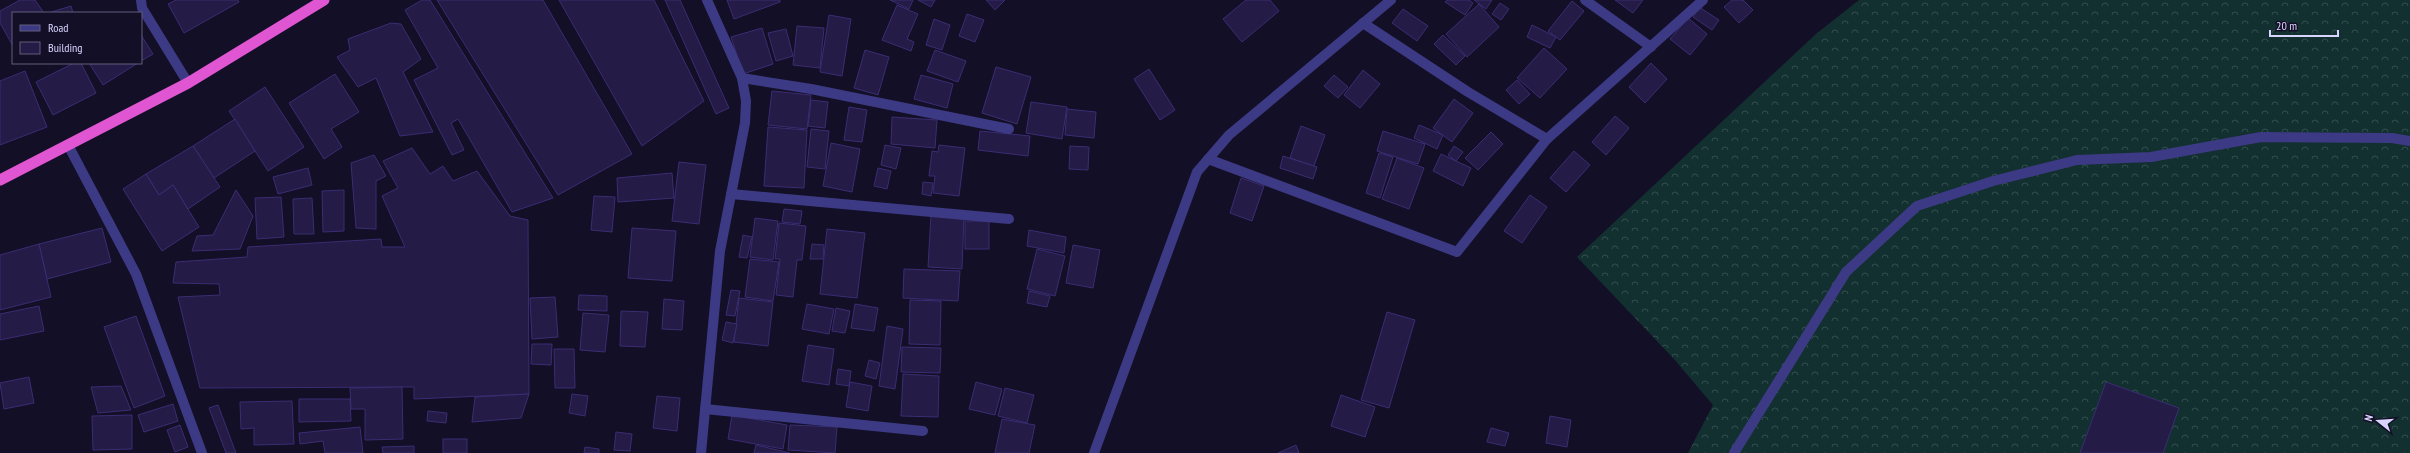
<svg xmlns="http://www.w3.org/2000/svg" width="2410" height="453" font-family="'PT Sans Narrow',sans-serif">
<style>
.forest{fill:url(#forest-crowns)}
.building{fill:#241b47;stroke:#3b2d73}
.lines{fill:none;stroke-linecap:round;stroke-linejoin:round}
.minor{stroke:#3d3a85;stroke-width:10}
.tertiary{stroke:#3d3a85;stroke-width:10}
.trunk{stroke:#e055d1;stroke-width:11}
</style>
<defs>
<pattern id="forest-crowns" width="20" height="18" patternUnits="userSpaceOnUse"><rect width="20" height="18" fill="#12302f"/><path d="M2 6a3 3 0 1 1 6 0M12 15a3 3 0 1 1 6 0" fill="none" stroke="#344d4e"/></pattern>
</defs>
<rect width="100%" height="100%" fill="#130f26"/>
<polygon class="forest" points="1859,0 2410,0 2410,453 1688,453 1713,405 1674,359 1577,257 1816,34"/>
<g class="building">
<polygon points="20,0 35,0 44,13 13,13 13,46 0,23 0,11"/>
<polygon points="176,0 238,0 239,2 184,33 168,4"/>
<polygon points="422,0 430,0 553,198 512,212 458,119 451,123 464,150 452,155 414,80 438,68 405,10"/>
<polygon points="437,0 543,0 632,154 558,195"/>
<polygon points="559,0 654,0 704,101 642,146"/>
<polygon points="665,0 680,0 729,108 716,114"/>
<polygon points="727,0 780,0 780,2 734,19"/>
<polygon points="890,0 913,0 909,9"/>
<polygon points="918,0 935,0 931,7"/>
<polygon points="986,0 1005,0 995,10"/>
<polygon points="1246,0 1270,0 1279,11 1242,42 1223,19"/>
<polygon points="1447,0 1469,0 1473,3 1465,15 1445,2"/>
<polygon points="1474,0 1492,0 1486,9"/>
<polygon points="1615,0 1643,0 1633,13"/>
<polygon points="1732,0 1743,0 1753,10 1739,23 1724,7"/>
<polygon points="1572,1 1584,11 1560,40 1548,31"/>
<polygon points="1500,3 1509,9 1501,20 1492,14"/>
<polygon points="1479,4 1499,27 1467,57 1446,34"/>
<polygon points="897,5 918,14 907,39 914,42 911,51 882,40"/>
<polygon points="71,6 73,13 48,13"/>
<polygon points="1699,7 1719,20 1712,30 1693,17"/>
<polygon points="1403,9 1428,26 1417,41 1392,23"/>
<polygon points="967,14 984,20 975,42 959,36"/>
<polygon points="829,15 851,19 842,76 820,72"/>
<polygon points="1688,18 1707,34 1690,55 1670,39"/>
<polygon points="934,19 950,25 942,50 926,45"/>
<polygon points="391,23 401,24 421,59 403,72 433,132 400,136 376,78 358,87 337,57 350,50 348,39"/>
<polygon points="1532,25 1556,37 1550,48 1527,37"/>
<polygon points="797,26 824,28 820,68 793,65"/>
<polygon points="762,28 773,64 743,74 731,37"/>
<polygon points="786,29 793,56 776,61 768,33"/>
<polygon points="141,35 153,54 141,61"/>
<polygon points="1443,35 1465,56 1456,65 1434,44"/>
<polygon points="1544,48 1567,69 1540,98 1517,78"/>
<polygon points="865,50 889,57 878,95 854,88"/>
<polygon points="935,50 966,61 958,82 927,71"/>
<polygon points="74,63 81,63 96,93 53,115 36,82"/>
<polygon points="89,63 138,63 103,85"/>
<polygon points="1651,63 1667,79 1645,103 1629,87"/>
<polygon points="996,67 1031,77 1017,124 982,113"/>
<polygon points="1149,69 1175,110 1160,120 1134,79"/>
<polygon points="1363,70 1380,84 1360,108 1344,95"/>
<polygon points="25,71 47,127 0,145 0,81"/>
<polygon points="335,74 359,112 331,129 342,147 324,159 289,103"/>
<polygon points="921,75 953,84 947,108 914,99"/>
<polygon points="1334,75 1348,87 1338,98 1324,86"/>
<polygon points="1517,80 1530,94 1519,104 1506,90"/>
<polygon points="265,87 304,147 268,171 229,111"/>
<polygon points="772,91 811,95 807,129 768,125"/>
<polygon points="1454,99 1473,113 1452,142 1433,128"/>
<polygon points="811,100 828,102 825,128 808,126"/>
<polygon points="1031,102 1067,107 1062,139 1026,133"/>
<polygon points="849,107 867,110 862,142 844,140"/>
<polygon points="1067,109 1096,112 1094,138 1065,135"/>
<polygon points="1615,116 1629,128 1606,155 1592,142"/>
<polygon points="892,117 937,120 935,148 891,144"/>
<polygon points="235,119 255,151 214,178 193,146"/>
<polygon points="1419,125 1443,135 1437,149 1414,138"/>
<polygon points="1301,126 1325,135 1314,166 1290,158"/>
<polygon points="768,127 807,130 804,188 764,186"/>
<polygon points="811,129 829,131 825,169 807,167"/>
<polygon points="980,131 1030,136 1028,156 978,150"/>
<polygon points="1383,131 1425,144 1418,164 1377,151"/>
<polygon points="1491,132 1503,144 1478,170 1465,158"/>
<polygon points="831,143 860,149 852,192 823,186"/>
<polygon points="885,145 901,148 896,169 881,165"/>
<polygon points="939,145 965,148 959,196 933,193 935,176 929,176 932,151 938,152"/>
<polygon points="193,146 220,187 188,209 173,185 159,195 146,174"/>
<polygon points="1070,146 1089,147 1088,170 1069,169"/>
<polygon points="1454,146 1463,152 1456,161 1448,155"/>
<polygon points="412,148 430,174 443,166 453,181 477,171 510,216 528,220 529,394 414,399 414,387 200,388 178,297 220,295 219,284 173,283 176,262 247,257 248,247 381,239 382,247 405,247 382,196 398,188 383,161"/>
<polygon points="1574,151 1590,165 1566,192 1550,178"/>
<polygon points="1379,153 1393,157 1380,198 1366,193"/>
<polygon points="1441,154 1471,168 1463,186 1433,171"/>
<polygon points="374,155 386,176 376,181 376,229 356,228 351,163"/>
<polygon points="1283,156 1317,167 1313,179 1280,168"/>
<polygon points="1397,158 1424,168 1409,209 1382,199"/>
<polygon points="679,162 706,165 699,224 672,221"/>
<polygon points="308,168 312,185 278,194 273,177"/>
<polygon points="878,168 891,171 887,189 874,186"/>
<polygon points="672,173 674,198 618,202 617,178"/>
<polygon points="146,174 159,195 173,185 199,227 162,251 123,189"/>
<polygon points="1241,178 1264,186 1252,221 1230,213"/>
<polygon points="923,182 933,183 931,196 922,194"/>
<polygon points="236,190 253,216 240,249 192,251 197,236 213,235"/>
<polygon points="344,190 344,231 323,232 322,191"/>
<polygon points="1530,195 1547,207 1522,243 1504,231"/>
<polygon points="594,196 615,197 612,232 591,230"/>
<polygon points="281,197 284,237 257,239 255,198"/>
<polygon points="312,198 314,234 294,234 293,199"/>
<polygon points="784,209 802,211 800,224 782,222"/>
<polygon points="931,215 964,216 962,269 928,267"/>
<polygon points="755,218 778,221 773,260 750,257"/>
<rect x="965" y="221" width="24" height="28"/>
<polygon points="779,223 806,226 802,260 797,260 793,297 776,295 780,259 775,259"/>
<polygon points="102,228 111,262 47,279 39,244"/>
<polygon points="632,228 676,231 672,281 628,278"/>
<polygon points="827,229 865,233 857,298 820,294"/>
<polygon points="1029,230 1066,237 1064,253 1027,246"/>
<polygon points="743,235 752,237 747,258 739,257"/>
<polygon points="39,244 51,297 0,310 0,255"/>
<polygon points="812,244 824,245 823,259 810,259"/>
<polygon points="1073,245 1100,250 1093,288 1066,283"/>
<polygon points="1037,249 1065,256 1055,296 1027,289"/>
<polygon points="750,259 779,262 773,301 745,297"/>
<polygon points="904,269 960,271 958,301 903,298"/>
<polygon points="731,290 740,291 735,316 726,315"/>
<polygon points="1029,291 1050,296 1047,307 1027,303"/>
<polygon points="579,295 607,296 607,311 578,310"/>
<polygon points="555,297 558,337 532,339 530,298"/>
<polygon points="739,298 773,302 768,346 734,342"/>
<polygon points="664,299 684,301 682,330 662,329"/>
<polygon points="910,300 941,301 940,345 909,344"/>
<polygon points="807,304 834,309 829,334 802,329"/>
<polygon points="855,304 878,308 874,331 851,328"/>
<polygon points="39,306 44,331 0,340 0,314"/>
<polygon points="836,308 850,311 845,333 832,331"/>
<polygon points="621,311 648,312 645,347 620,346"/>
<polygon points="1387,312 1415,320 1389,408 1361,400"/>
<polygon points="583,313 609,315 605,352 580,350"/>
<polygon points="136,316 165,396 134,408 104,327"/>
<polygon points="726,322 737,324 733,343 722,340"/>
<polygon points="887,326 903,329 895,389 879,386"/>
<polygon points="532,344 552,344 551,365 531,364"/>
<polygon points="808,345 834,349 829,385 802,381"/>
<polygon points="902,347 941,348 940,373 901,372"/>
<polygon points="554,349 574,349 575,388 555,388"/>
<polygon points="869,360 880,363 876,379 865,376"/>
<polygon points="838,369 851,371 849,386 836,384"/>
<polygon points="903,374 939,376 938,417 901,416"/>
<polygon points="29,377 34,403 4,409 0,383"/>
<polygon points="850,382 872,386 868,411 846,407"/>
<polygon points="976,382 1002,389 995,415 969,409"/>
<polygon points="2106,382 2179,408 2163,453 2080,453"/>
<polygon points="121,386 131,410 98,413 91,387"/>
<polygon points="402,387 403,439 365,440 365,409 351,409 350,388"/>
<polygon points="1005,388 1034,395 1027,423 998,416"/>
<polygon points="529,394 521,418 472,422 475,397"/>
<polygon points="572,394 588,396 585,416 569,413"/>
<polygon points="1341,395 1375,407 1365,437 1331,426"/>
<polygon points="657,396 680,398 677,431 653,428"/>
<polygon points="299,399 350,399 351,421 299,422"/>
<polygon points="292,401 294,444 254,445 254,428 241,429 240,402"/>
<polygon points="173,404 178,421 144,432 138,415"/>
<polygon points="218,405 236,453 226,453 209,408"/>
<polygon points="428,411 447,413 446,423 427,421"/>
<polygon points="132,415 132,449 93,450 92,416"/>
<polygon points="732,415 787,425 783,449 728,439"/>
<polygon points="1550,416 1571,420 1567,447 1546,443"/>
<polygon points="1002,419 1035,425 1029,453 995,453"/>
<polygon points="180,425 188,447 175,452 167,430"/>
<polygon points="790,425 837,427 835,453 788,450"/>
<polygon points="360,427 363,453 325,453 323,441 300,444 299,433"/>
<polygon points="1491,428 1509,433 1505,446 1487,442"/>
<polygon points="616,432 632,434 630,451 614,450"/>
<rect x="443" y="439" width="24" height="14"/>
<polygon points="756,445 790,453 754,453"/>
<polygon points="1296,445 1299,453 1278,453"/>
<polygon points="414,446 414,453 383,453 382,447"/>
<polygon points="585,447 599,449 599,453 584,453"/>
</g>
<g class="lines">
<g class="minor">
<polyline points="141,0 142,8 188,83"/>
<polyline points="1585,0 1651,47"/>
<polyline points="1363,23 1468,92 1547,139"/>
<polyline points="742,78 811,89 1009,129"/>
<polyline points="68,145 136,274 202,453"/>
<polyline points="1208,159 1457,252 1547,139 1703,0"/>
<polyline points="731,194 1009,219"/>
<polyline points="705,409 923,431"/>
<polyline points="1094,453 1197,172 1229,135 1391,0"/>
<polyline points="1734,453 1846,272 1917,206 1993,181 2077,160 2151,157 2261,137 2392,138 2410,141"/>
</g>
<polyline class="tertiary" points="701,453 720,251 745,123 746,101 742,78 707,0"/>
<polyline class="trunk" points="0,180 188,83 324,0"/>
</g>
<rect x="12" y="12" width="130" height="52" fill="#130f26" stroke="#625e7d"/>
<rect x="20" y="25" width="20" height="6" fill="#3d3a85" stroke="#625e7d"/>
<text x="48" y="32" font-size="12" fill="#d9d4ff">Road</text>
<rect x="20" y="42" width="20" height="12" fill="#241b47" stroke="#625e7d"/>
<text x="48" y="52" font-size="12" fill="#d9d4ff">Building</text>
<g transform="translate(2378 421) rotate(287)" stroke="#130f26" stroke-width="3" paint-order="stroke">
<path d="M0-3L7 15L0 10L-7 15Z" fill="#d9d4ff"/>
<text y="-6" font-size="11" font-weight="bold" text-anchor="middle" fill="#d9d4ff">N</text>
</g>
<path d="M2270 30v6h68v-6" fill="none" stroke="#d9d4ff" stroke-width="2"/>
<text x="2276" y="30" font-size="12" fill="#d9d4ff" stroke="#130f26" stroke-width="3" paint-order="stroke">20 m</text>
</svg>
